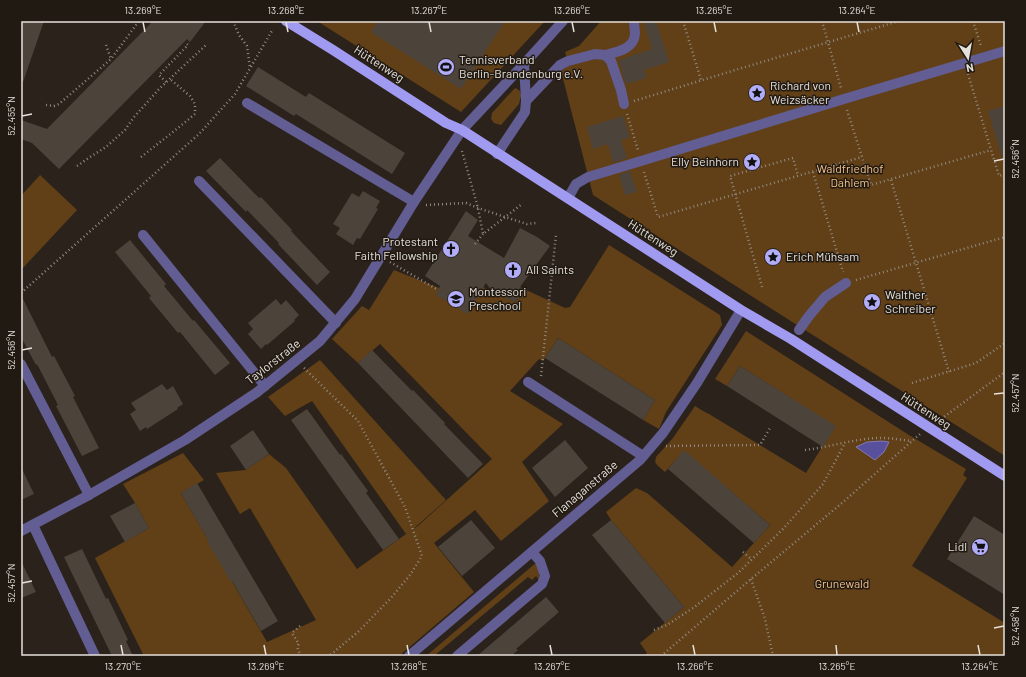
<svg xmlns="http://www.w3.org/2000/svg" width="1026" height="677" font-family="Barlow,sans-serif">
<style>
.green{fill:#613f17}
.water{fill:#584f9d;stroke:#837ab0}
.building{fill:#4c433a}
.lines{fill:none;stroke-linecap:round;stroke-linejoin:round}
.path{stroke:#918a83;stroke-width:2.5;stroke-dasharray:1 3;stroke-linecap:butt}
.minor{stroke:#625e93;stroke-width:10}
.major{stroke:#a19af1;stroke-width:10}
.ticks{fill:none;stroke:#e6e0db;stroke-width:1.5}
.labels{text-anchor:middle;stroke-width:3;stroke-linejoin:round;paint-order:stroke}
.poi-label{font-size:12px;fill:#e6e0db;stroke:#211a12;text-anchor:start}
.street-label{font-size:12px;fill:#e6e0db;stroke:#211a12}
.park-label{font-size:12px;fill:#f3c08a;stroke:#211a12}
.neatline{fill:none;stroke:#e6e0db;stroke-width:1.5}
.ticks-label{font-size:10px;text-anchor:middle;fill:#e6e0db}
</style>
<rect width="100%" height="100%" fill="#2b231b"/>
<g class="green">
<polygon points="317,21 545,21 461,112"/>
<path d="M601,21H1005V456L797,325L593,195L561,71C571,64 568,63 565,52L579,46Z"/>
<polygon points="516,88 520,91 521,96 519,104 501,125 494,123 491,119 492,113 514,89"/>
<polygon points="40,175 77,210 21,270 21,196"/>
<polygon points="609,245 720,315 722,325 666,412 659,429 643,420 655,400 558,338 543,361 539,359 510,391 563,424 522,462 549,501 501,541 475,510 434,543 474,592 399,656 144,656 95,558 149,528 135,503 123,484 183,453 204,480 181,493 267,642 316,620 250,508 240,514 216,473 246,470 269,454 286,468 357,569 406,534 312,401 285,416 268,397 320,360 446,500 411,531 419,525 492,459 380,344 358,363 332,339 362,306 369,310 394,270 474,302 483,287 516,302 524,289 565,308 570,307"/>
<polygon points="746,331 909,435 966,469 963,475 967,478 912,566 1005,623 1005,656 644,656 647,653 640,643 684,607 611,520 606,512 636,488 647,493 732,567 770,525 684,451 665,472 657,465 655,462 656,457 673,438 695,406 703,411 709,414 806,473 835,426 740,366 727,386 715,379"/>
<polygon points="537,562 539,568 539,580 536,576 532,580 528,577 434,656 426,656"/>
</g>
<polygon class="water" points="882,441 889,442 884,452 875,460 856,447 867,442"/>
<g class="building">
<polygon points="21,21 44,21 23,82 21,82"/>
<polygon points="153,21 206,21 190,42 187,39 59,169 32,143 21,139 21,120 47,129"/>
<polygon points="378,21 505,21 461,89 371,32"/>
<polygon points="644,21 656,21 669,62 644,70 647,78 626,84 621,70 622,70 619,60 652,49"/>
<polygon points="258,67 306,97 309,93 405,153 392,174 296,114 294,116 246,86"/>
<polygon points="1005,106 1005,157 1002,158 988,111"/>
<polygon points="623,116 630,137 621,140 627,158 613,163 608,144 593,149 587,127"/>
<polygon points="220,158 259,198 261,197 292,230 291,231 330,272 317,285 278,244 279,243 247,210 246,212 206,171"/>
<polygon points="630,171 637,192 625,195 619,175"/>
<polygon points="363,191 380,201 376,208 378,209 360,239 357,238 353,245 336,234 340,228 333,224 352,193 359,197"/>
<polygon points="466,211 478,220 468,236 504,258 520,228 537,237 550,246 520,287 524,289 516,302 500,296 491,290 486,283 467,314 436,295 440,286 425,276"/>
<polygon points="130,240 166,284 164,286 193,321 194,320 230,363 215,375 180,332 178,333 149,298 151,296 115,252"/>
<polygon points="21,295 52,357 54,356 75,396 73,397 99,448 82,456 56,406 58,405 37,364 36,365 21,337"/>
<polygon points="276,299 281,305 286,300 299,315 294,320 295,321 267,345 266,344 261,349 248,334 253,329 248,323"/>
<polygon points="558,338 655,400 643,420 545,358"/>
<polygon points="372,350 412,391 413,390 445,423 444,424 483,464 468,478 358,363"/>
<polygon points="740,366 836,426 823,447 727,386"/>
<polygon points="162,384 167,390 173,386 183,404 177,408 178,409 147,429 146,427 140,431 130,414 136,410 131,403"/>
<polygon points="307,409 340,455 341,454 368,491 366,493 399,539 383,550 291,420"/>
<polygon points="253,430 269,454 246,470 230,446"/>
<polygon points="565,440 588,468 555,497 532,468"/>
<polygon points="684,450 770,525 754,543 668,469"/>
<polygon points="21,467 34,494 21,500"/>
<polygon points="197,483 278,621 261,631 232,581 231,582 208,543 209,542 181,493"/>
<polygon points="135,503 149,528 125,542 110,516"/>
<polygon points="974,516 1005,535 1005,595 947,559"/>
<polygon points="471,520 495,548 462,576 438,547"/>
<polygon points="611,520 684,607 665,623 592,535"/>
<polygon points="82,549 106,599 108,598 128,640 126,641 133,656 112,656 64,557"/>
<polygon points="21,561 36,592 21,598"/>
<polygon points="546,597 559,612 516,649 518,650 511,656 477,656"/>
</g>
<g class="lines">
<g class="path">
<polyline points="233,21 239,35 247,46 250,68"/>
<polyline points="683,21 701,80"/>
<polyline points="822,21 841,88"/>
<polyline points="973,21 981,46"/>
<polyline points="106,45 111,59"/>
<polyline points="968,74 999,176 1005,174"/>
<polyline points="166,82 159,75 188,45 187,44"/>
<polyline points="634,101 732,71 899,21"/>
<polyline points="46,105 54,106 59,104 111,59 139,21"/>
<polyline points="847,110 871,185 991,150"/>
<polyline points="627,114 638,150"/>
<polyline points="462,151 478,208 483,234 522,204"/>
<polyline points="141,157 178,128 195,114 195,104 190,96 170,79"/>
<polyline points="77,166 90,157 106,147 125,130 134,117 160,88 206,45"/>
<polyline points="644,172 658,217 862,157"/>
<polyline points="813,172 843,272"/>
<polyline points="891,180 949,372"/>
<polyline points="426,205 466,203 478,208 505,217 527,224 536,223"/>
<polyline points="475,244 483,234"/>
<polyline points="390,262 438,290"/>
<polyline points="856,280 1005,237"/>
<polyline points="762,287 730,176 793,158 798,176"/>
<polyline points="21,293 199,134 235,94 273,29"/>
<polyline points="304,368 358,421 405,507 422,556 410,575 390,599 358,632 329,656"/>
<polyline points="541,376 556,235"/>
<polyline points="912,383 976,363 1005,343"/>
<polyline points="941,419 1005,372"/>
<polyline points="666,446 760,445 770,428"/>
<path d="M805,450C831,447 856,438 881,438C892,438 902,440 912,441"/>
<polyline points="743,552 751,559"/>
<polyline points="751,579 765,619 773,656"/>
<path d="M300,626L292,633L299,644C296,648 299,652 301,656"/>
<polyline points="654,630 667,625 693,608 738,573 783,529 823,484 845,443"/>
<polyline points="661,656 751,579 842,503 920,434"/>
</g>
<g class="minor">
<path d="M605,55C617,52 634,49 635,34C635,30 634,25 634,21"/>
<polyline points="526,101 560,65 568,61 595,54 605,55 611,61 621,90 624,104"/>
<polyline points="247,103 414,202"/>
<polyline points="497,154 525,112 526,101 524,64"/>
<polyline points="199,181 336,323"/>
<polyline points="568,198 576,184 588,177 641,161 844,99 1005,51"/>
<polyline points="143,235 265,386"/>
<polyline points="799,330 809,316 825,297 846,283"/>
<polyline points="21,364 89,495"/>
<polyline points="528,382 643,456"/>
<polyline points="33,525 95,656"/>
<polyline points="21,531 89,495 185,440 256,393 320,341 355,299 414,202 462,130 524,64 563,21"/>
<polyline points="409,656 640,460 663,433 697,383 741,310"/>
<polyline points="457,656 542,584 545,576 540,561 532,552"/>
</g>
<polyline class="major" points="286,21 333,50 446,123 462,130 741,310 791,339 1005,476"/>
</g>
<path class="ticks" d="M143,22L145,32M286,22L288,32M429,22L431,32M572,22L574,32M714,22L716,32M857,22L859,32M22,116L32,114M994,161L1004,159M22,350L32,348M994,394L1004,393M22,583L32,581M994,628L1004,626M121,645L123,655M264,645L266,655M407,645L409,655M550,645L552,655M693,645L695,655M836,645L837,655M978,645L980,655"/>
<defs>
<g id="stadium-disc" transform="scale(0.9)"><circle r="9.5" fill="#b2adf9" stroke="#211a12"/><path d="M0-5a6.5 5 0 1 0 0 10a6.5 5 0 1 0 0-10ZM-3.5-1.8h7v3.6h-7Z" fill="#111"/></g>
<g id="sight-disc" transform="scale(0.9)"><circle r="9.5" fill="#b2adf9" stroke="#211a12"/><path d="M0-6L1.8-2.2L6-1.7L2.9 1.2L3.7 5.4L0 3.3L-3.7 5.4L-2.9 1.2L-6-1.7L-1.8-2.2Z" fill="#111"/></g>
<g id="church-disc" transform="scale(0.9)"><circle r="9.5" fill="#b2adf9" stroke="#211a12"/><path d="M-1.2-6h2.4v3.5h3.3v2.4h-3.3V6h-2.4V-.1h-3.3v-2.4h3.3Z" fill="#111"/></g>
<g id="school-disc" transform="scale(0.9)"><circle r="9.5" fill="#b2adf9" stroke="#211a12"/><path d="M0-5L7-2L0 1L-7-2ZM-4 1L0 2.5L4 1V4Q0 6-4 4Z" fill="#111"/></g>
<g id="supermarket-disc" transform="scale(0.9)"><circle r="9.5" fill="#b2adf9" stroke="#211a12"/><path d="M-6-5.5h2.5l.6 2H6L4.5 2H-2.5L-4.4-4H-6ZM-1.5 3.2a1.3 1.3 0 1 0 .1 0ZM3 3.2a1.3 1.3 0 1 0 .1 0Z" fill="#111"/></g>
</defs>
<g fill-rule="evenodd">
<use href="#stadium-disc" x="446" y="67"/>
<use href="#sight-disc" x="757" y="93"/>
<use href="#sight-disc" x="752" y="162"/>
<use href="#church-disc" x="451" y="249"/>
<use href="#sight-disc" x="773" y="257"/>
<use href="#church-disc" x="513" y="270"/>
<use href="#school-disc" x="456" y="299"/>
<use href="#sight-disc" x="872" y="302"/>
<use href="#supermarket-disc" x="980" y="547"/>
</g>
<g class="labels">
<g class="poi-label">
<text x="459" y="64">Tennisverband<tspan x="459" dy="14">Berlin-Brandenburg e.V.</tspan></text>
<text x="770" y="90">Richard von<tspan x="770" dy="14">Weizsäcker</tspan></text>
<text x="739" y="166" text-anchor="end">Elly Beinhorn</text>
<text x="438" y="246" text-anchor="end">Protestant<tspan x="438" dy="14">Faith Fellowship</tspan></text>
<text x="786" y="261">Erich Mühsam</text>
<text x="526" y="274">All Saints</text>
<text x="469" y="296">Montessori<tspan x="469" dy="14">Preschool</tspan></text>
<text x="885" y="299">Walther<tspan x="885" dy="14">Schreiber</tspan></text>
<text x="967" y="551" text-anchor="end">Lidl</text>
</g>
<g class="street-label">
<text transform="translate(379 64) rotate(33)" y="4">Hüttenweg</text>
<text transform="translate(653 238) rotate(33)" y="4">Hüttenweg</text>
<text transform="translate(273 362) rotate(-38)" y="4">Taylorstraße</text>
<text transform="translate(926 411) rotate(33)" y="4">Hüttenweg</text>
<text transform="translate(585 489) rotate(-40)" y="4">Flanaganstraße</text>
</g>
<g class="park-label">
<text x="850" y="173">Waldfriedhof<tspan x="850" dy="14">Dahlem</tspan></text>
<text x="842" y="588">Grunewald</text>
</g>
</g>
<rect width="1026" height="677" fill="none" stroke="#211a12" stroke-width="44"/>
<g transform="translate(968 58) rotate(169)" stroke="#211a12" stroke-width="3" paint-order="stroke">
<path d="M0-3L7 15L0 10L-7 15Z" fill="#e6e0db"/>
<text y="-6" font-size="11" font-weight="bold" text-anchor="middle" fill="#e6e0db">N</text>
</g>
<rect x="22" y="22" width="982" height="633" class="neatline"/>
<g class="ticks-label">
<text x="143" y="14">13.269°E</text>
<text x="286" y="14">13.268°E</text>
<text x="429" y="14">13.267°E</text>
<text x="572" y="14">13.266°E</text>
<text x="714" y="14">13.265°E</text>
<text x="857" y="14">13.264°E</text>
<text transform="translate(11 116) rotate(-90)" y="4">52.455°N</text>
<text transform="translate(1015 159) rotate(-90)" y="4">52.456°N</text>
<text transform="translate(11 350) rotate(-90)" y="4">52.456°N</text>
<text transform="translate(1015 393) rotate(-90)" y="4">52.457°N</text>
<text transform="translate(11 583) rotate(-90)" y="4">52.457°N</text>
<text transform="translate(1015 626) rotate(-90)" y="4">52.458°N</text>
<text x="123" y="670">13.270°E</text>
<text x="266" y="670">13.269°E</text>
<text x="409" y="670">13.268°E</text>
<text x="552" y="670">13.267°E</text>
<text x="695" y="670">13.266°E</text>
<text x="837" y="670">13.265°E</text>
<text x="980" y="670">13.264°E</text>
</g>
</svg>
